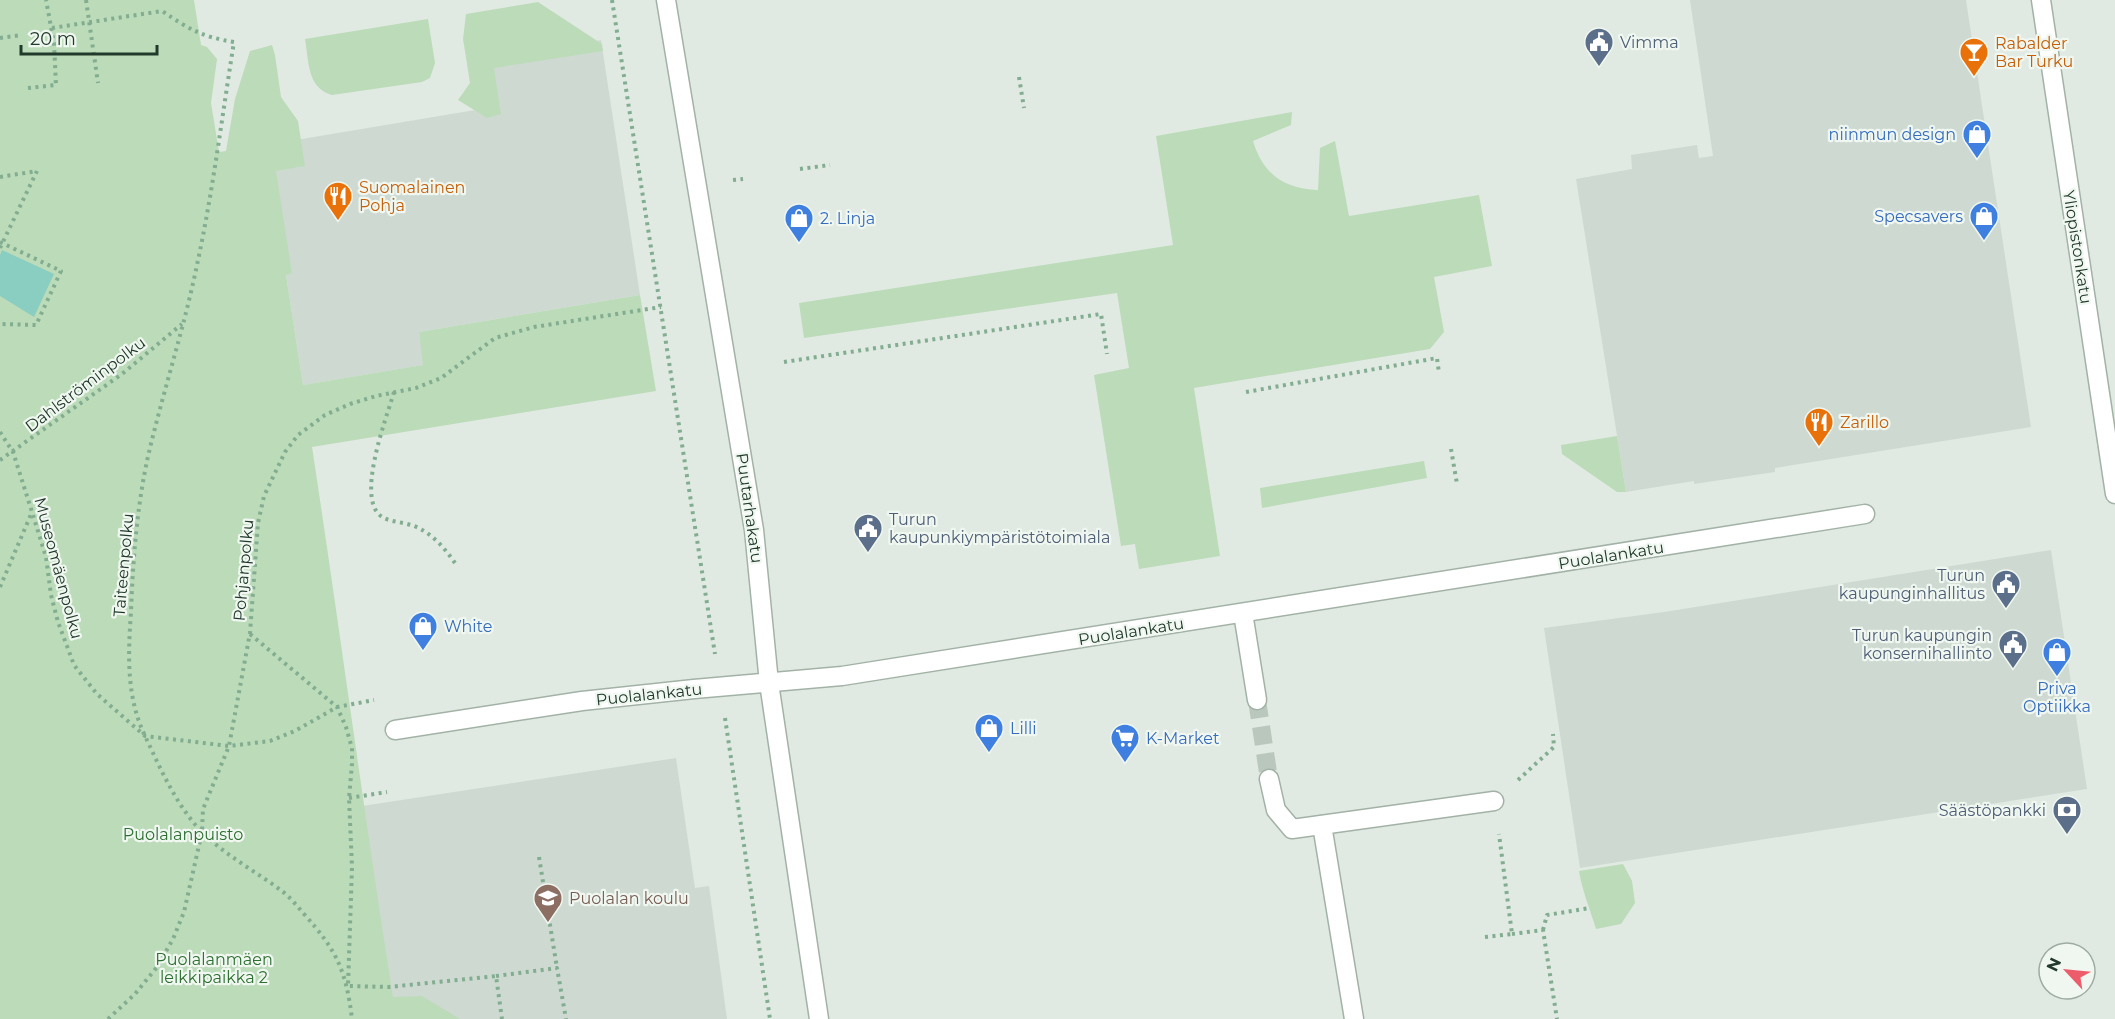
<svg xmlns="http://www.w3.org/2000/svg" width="2115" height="1019" font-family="Montserrat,sans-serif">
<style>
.built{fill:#cedad1}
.green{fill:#bcdbb9}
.water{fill:#8acec1}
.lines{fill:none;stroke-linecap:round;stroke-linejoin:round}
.minor-tunnel{stroke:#bac7bd;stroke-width:18;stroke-dasharray:18 9;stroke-linecap:butt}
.minor-casing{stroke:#a3b2a7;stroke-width:21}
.path{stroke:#82ad90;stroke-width:4;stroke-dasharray:3 4.5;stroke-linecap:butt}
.minor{stroke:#fff;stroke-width:18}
.labels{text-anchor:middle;stroke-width:4.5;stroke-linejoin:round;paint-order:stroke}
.service-label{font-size:16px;fill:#4e5e75;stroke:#f0f7f1;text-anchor:end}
.food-label{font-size:16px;fill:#c56008;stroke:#f0f7f1;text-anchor:start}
.shop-label{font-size:16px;fill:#366cbe;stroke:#f0f7f1;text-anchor:start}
.street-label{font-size:16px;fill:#213a2b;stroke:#f0f7f1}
.park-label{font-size:16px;fill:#2d6f30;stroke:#f0f7f1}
.education-label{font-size:16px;fill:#785e54;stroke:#f0f7f1;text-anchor:start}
</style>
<rect width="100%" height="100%" fill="#e0eae2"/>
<g class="built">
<polygon points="1690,0 1966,0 2031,427 1775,468 1775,472 1694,484 1694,481 1626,492 1576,179 1632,169 1631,155 1697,145 1699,158 1713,156"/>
<polygon points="601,40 640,295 419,332 424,365 303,385 266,145 499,106 491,60"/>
<polygon points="2051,550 2087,789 1580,868 1544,628 1664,612"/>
<polygon points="676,758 695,888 709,886 727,1019 396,1019 362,806"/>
</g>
<g class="green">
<path d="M0,0H194L201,45L207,47L217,59L211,103L219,152L226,151L235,99L250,51L272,45L275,55L281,97L298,121L305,166L276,171L292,273L286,275L303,385L423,365L419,332L640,295L656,391L312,447C340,630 364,814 393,997L422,996L460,1019H0Z"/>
<polygon points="538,2 602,44 603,51 494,68 501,114 487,118 458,100 470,83 463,39 466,14"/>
<path d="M428,19L435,63L430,78L422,82L332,95C307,88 309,62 305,39Z"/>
<path d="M1292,112L1291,125L1253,141C1263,174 1284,189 1318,190L1320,148L1335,141L1349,216L1479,195L1492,266L1434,277L1444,332L1430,349L1194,388L1220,556L1139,569L1135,544L1121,546L1094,375L1129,368L1117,293L804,338L799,303L1173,245L1156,136Z"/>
<polygon points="1617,436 1626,492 1617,492 1562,454 1561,445"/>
<polygon points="1424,461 1427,478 1262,508 1260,488"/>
<path d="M1623,864L1632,881L1635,903L1621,924L1596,929C1590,909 1582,890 1579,871Z"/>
</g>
<polygon class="water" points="2,250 54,274 34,317 0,296 0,255"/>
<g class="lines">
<polyline class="minor-tunnel" points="1257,700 1269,779"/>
<g class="minor-casing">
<g id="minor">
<polyline points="666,0 754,530 769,683 819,1019"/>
<polyline points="2041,0 2115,494"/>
<polyline points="1243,613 1257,700"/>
<polyline points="395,730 582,701 694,689 842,676 1865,514"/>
<polyline points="1269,779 1276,810 1292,829 1494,801"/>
<polyline points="1322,825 1354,1019"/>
</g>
</g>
<g class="path">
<polyline points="86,0 98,83"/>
<polyline points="612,0 715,654"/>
<path d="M52,28L162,11C189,29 202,37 234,42C222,116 213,191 197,265C184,328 164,389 149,452C137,504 133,559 131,612C128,655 126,698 146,738C161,770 176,804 200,830C223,854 255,871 282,891C290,897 297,906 304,914C337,951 346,970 352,1019"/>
<polyline points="0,38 22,35"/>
<polyline points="1019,77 1024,108"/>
<polyline points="28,88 56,85 54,43 46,0"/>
<polyline points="800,169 830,165"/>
<polyline points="0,177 37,171"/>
<polyline points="733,180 743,179"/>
<polyline points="0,242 61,271 36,325 0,324"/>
<polyline points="0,248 37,171"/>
<polyline points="784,362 1101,314 1107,354"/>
<path d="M394,392C387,417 353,503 384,518C392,522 402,522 411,525C430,531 444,547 455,563"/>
<polyline points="1246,392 1437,358 1439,373"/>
<polyline points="0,432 13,452 32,512 46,557 51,595 58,622 74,665 97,694 145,736 229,746 270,741 295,731 337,707 374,700"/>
<polyline points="1451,449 1457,484"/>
<polyline points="0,460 122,374 182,324"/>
<polyline points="0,587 32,512"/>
<polyline points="250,634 337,707 346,727 352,748 352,764 349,798 352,867 348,986 389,987 496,976 502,1019"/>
<polyline points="725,718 770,1019"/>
<polyline points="1518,780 1554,747 1553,734"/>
<polyline points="349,798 387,792"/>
<polyline points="539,857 557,968"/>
<polyline points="1543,930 1547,915 1590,908"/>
<polyline points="1512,934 1543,930 1557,1019"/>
<polyline points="1485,937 1512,934 1499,834"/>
<polyline points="496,976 557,968 566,1019"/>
<polyline points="108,1019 135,994 157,967 173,939 184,912 202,832 203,809 229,746 250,633 258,523 264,496 285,452 298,435 325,415 350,404 376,396 416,388 441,378 495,338 534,327 661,307"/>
</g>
<use href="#minor" class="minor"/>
</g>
<defs>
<g id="civic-pin" transform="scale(1.5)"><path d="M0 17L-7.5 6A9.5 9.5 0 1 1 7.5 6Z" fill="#5c6f8a" stroke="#f0f7f1"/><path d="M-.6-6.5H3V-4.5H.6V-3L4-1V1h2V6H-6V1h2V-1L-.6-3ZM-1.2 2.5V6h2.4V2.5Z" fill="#fff"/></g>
<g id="bar-pin" transform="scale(1.5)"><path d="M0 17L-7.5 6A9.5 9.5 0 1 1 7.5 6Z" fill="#e8710a" stroke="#f0f7f1"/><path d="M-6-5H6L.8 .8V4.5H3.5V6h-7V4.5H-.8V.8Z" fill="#fff"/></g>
<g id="shop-pin" transform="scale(1.5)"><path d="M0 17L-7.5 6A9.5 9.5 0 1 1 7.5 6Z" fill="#3f7fe0" stroke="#f0f7f1"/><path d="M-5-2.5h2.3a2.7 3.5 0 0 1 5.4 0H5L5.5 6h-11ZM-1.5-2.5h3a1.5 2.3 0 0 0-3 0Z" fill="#fff"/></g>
<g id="restaurant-pin" transform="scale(1.5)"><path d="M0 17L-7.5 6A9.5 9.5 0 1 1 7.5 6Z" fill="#e8710a" stroke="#f0f7f1"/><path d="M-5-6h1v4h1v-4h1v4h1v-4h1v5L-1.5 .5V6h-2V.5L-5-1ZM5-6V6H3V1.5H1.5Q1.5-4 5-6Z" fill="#fff"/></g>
<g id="supermarket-pin" transform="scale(1.5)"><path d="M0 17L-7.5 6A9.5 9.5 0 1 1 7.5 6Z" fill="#3f7fe0" stroke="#f0f7f1"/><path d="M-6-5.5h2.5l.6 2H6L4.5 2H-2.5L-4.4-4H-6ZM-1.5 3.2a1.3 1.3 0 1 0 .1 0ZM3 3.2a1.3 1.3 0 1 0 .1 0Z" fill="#fff"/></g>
<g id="bank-pin" transform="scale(1.5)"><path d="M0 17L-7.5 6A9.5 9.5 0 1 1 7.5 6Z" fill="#5c6f8a" stroke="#f0f7f1"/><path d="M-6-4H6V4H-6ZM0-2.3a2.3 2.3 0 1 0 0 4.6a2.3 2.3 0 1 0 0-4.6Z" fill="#fff"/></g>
<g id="school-pin" transform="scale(1.5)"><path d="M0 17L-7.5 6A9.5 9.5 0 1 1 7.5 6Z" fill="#8d6e63" stroke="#f0f7f1"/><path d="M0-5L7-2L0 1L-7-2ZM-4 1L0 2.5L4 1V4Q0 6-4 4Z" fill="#fff"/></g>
</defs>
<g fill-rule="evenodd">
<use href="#civic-pin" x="1599" y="42"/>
<use href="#bar-pin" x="1974" y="52"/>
<use href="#shop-pin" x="1977" y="134"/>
<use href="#restaurant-pin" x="338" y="196"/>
<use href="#shop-pin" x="1984" y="216"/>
<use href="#shop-pin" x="799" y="218"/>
<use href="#restaurant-pin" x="1819" y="422"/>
<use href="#civic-pin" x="868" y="528"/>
<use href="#civic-pin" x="2006" y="584"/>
<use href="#shop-pin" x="423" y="626"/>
<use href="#civic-pin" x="2013" y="644"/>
<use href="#shop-pin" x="2057" y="652"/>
<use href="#shop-pin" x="989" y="728"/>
<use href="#supermarket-pin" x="1125" y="738"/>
<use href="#bank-pin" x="2067" y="810"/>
<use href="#school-pin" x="548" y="898"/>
</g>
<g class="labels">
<g class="service-label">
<text x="1620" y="48" text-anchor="start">Vimma</text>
<text x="889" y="525" text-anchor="start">Turun<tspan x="889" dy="18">kaupunkiympäristötoimiala</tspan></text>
<text x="1985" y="581">Turun<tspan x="1985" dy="18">kaupunginhallitus</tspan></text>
<text x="1992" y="641">Turun kaupungin<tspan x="1992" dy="18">konsernihallinto</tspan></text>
<text x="2046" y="816">Säästöpankki</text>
</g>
<g class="food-label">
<text x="1995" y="49">Rabalder<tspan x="1995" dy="18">Bar Turku</tspan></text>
<text x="359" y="193">Suomalainen<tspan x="359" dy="18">Pohja</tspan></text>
<text x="1840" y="428">Zarillo</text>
</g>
<g class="shop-label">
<text x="1956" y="140" text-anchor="end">niinmun design</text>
<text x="1963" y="222" text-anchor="end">Specsavers</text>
<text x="820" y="224">2. Linja</text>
<text x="444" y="632">White</text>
<text x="2057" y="694" text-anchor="middle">Priva<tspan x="2057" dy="18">Optiikka</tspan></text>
<text x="1010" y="734">Lilli</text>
<text x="1146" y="744">K-Market</text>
</g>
<g class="street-label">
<text transform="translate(2078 247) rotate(81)" y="6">Yliopistonkatu</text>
<text transform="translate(85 384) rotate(-37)" y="6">Dahlströminpolku</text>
<text transform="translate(750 508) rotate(82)" y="6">Puutarhakatu</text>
<text transform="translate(1611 555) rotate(-9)" y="6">Puolalankatu</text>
<text transform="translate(123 565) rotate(-85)" y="6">Taiteenpolku</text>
<text transform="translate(59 568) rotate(75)" y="6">Museomäenpolku</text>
<text transform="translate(243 570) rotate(-85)" y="6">Pohjanpolku</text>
<text transform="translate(1131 631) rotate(-9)" y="6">Puolalankatu</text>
<text transform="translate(649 694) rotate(-6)" y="6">Puolalankatu</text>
</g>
<g class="park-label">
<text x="183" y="840">Puolalanpuisto</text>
<text x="214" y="965">Puolalanmäen<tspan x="214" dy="18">leikkipaikka 2</tspan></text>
</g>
<g class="education-label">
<text x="569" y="904">Puolalan koulu</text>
</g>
</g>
<g transform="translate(2067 971) rotate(296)"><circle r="28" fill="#f0f7f1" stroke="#9daba2" stroke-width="1.5"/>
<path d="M0-4.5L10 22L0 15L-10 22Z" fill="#ed5c6a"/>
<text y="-9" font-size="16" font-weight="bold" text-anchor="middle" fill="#213a2b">N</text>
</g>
<path d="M21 45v9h136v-9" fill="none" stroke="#213a2b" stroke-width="3"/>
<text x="30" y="45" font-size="18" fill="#213a2b" stroke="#f0f7f1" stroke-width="4.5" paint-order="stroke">20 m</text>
</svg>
